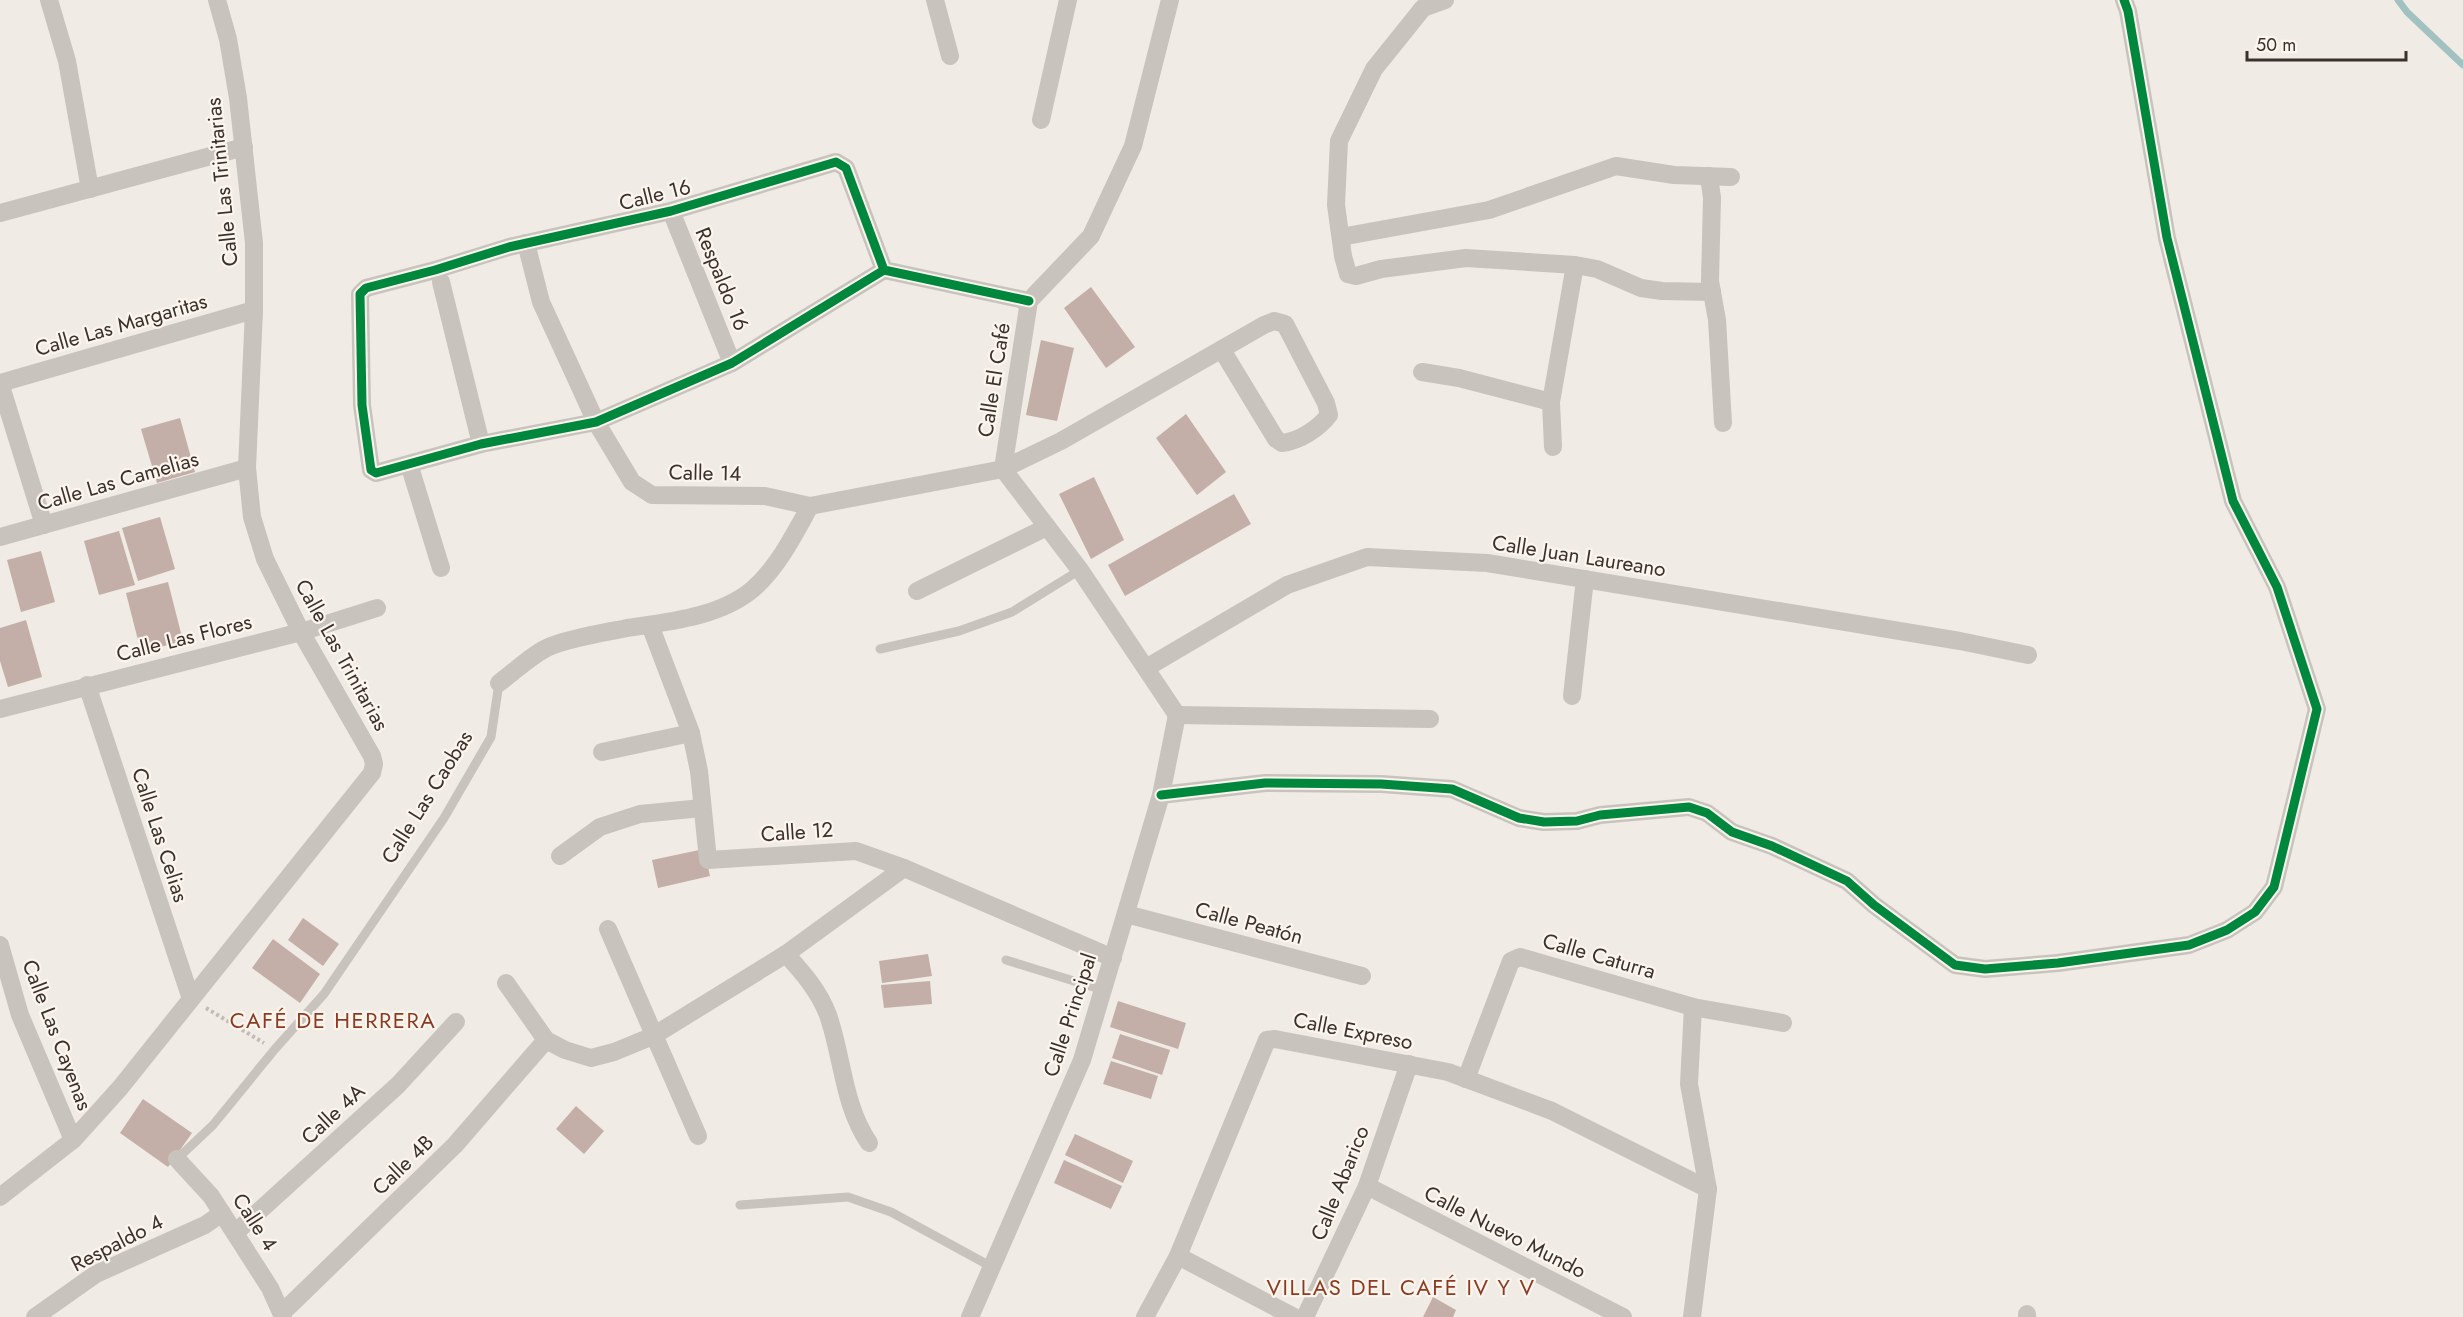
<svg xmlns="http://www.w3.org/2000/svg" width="2463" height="1317" font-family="Jost,sans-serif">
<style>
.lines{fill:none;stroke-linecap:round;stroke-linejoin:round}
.stream{stroke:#a1c2c1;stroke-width:7}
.building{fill:#c3afa7}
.path{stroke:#c2bbb6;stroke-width:4;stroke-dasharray:3 3;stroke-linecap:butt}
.service{stroke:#c9c3be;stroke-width:9}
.minor{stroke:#c9c3be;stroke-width:18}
.cycleway-casing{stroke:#fbf5ee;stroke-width:13}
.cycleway{stroke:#00873e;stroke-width:9}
.labels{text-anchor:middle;stroke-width:4.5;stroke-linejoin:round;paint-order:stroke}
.street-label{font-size:21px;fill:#3b302b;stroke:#fbf5ee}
.neighbourhood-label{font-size:22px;letter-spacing:1.5px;fill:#8c3b22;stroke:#fbf5ee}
</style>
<rect width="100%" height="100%" fill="#f0ebe5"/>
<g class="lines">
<polyline class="stream" points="2398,0 2407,12 2463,65"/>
</g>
<g class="building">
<polygon points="1091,287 1135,347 1106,368 1064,308"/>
<polygon points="1041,340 1074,348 1057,421 1026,415"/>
<polygon points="1186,414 1226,472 1197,495 1156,438"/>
<polygon points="180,418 195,472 157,483 141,429"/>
<polygon points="1094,477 1124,540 1091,559 1059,494"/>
<polygon points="1234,494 1251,524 1125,596 1108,565"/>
<polygon points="160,517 175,569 138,581 122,528"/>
<polygon points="119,531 135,585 99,595 84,541"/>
<polygon points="41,551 55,602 21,612 7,560"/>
<polygon points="168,582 183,641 141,652 126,593"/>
<polygon points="26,620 42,677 8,687 0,661 0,628"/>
<polygon points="704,849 710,876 658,888 652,860"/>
<polygon points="303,918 339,944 323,966 288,940"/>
<polygon points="273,939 320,974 300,1003 252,968"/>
<polygon points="928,954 932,976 882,983 879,961"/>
<polygon points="930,981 932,1004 884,1008 881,985"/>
<polygon points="1118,1001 1186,1023 1178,1049 1110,1027"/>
<polygon points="1120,1034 1170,1050 1162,1075 1112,1058"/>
<polygon points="1111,1061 1158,1076 1151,1099 1103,1084"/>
<polygon points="143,1099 192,1133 168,1167 120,1133"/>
<polygon points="576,1106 604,1131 584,1154 556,1129"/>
<polygon points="1075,1134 1133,1161 1123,1183 1065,1155"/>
<polygon points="1064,1160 1122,1186 1111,1209 1054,1183"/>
<polygon points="1433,1297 1456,1310 1453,1317 1423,1317"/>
</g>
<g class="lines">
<polyline class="path" points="206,1008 264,1043"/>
<g class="service">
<polyline points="880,649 959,631 1012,612 1080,570"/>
<polyline points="1006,960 1103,990"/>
<polyline points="177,1159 213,1125 275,1049 324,994 444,818 491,737 499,683"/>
<polyline points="740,1205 848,1197 891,1212 992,1267"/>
</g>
<g class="minor">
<polyline points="49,0 67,61 90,189"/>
<polyline points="935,0 950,56"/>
<polyline points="1170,0 1133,146 1091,236 1029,301 1003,469 1080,570 1177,715"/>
<polyline points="1445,0 1423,8 1374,69 1339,141 1336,205 1343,256 1348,274 1356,276 1381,269 1466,258 1575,265 1597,269 1641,288 1662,291 1712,292"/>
<polyline points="1041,120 1068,0"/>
<polyline points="1709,176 1712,198 1710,281 1717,320 1723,423"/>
<polyline points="671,211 732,363"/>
<polyline points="0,213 244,147"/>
<polyline points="1341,237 1489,210 1616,166 1674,175 1731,177"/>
<path d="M526,243L541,302L596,422L632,482L652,495L765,496L810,506L1003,469L1061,441L1264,325L1274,321L1285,324L1326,403L1329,415C1319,428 1300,441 1282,443L1276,439L1222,350"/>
<polyline points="884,270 846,168 836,162 671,211 509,247 435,270 366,288 360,294 362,405 371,470 376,473 481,444 596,422 732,363 884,270 1029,301"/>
<polyline points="441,282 481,444"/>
<polyline points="1422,372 1459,378 1551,402"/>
<polyline points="0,383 254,310"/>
<polyline points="0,383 44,525"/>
<polyline points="1553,447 1551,402 1575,265"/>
<polyline points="409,464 441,568"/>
<polyline points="0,537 247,468"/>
<polyline points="917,591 1047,527"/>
<polyline points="650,625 691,733 699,771 708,860 856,851 904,868 1113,958"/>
<polyline points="1146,668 1287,585 1367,557 1487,563 1960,641 2028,655"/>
<path d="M499,683C514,672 535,652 551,646C575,637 603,633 627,628C668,622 720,617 753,589C778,567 794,535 810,506"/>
<polyline points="87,685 191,999"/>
<polyline points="1572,696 1585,579"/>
<polyline points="0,709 301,632 377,608"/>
<polyline points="1177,715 1430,719"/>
<polyline points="602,752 691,733"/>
<polyline points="1161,795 1265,783 1381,784 1452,789 1519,818 1544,822 1577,821 1600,815 1689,807 1707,813 1732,832 1772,846 1847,881 1874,905 1955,965 1985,969 2058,963 2189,945 2227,930 2255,912 2274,887 2317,709 2277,587 2233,501 2167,238 2128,11 2124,0"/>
<polyline points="560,856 600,827 640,814 702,808"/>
<polyline points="1126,914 1362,976"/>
<polyline points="608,929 698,1136"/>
<polyline points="0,945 20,1015 73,1140"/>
<path d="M786,954C803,973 819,991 828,1015C843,1058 843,1105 869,1143"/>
<polyline points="506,983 546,1040 565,1050 591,1058 614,1052 653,1036 786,954 904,868"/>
<polyline points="1466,1079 1511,961 1520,957 1693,1007 1783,1023"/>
<polyline points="177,1159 211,1196 270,1288 283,1317"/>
<polyline points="1367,1186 1623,1317"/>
<polyline points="0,1197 73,1140 120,1088 372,773 374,764 372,756 301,632 265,559 252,517 247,468 254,310 254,243 238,98 228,39 217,0"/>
<polyline points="235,1233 398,1085 456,1022"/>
<polyline points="1178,1256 1294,1317"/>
<polyline points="282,1313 455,1145 546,1040"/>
<polyline points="35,1317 96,1274 205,1225 222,1213"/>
<polyline points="970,1317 1082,1060 1161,795 1177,715"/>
<polyline points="1145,1317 1178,1256 1267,1040 1275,1039 1448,1072 1552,1111 1708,1189"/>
<polyline points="1305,1317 1367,1186 1409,1064"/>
<polyline points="1692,1317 1708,1189 1689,1084 1693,1007"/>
<polyline points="2027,1317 2027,1314"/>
</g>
<g class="cycleway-casing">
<g id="cycleway">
<polyline points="884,270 846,168 836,162 671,211 509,247 435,270 366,288 360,294 362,405 371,470 376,473 481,444 596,422 732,363 884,270 1029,301"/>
<polyline points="1161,795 1265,783 1381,784 1452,789 1519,818 1544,822 1577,821 1600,815 1689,807 1707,813 1732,832 1772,846 1847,881 1874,905 1955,965 1985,969 2058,963 2189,945 2227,930 2255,912 2274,887 2317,709 2277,587 2233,501 2167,238 2128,11 2124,0"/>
</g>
</g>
<use href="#cycleway" class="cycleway"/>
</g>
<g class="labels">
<g class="street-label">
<text transform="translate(222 182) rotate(-96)" y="7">Calle Las Trinitarias</text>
<text transform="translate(655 195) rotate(-14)" y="7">Calle 16</text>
<text transform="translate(722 279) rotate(68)" y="7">Respaldo 16</text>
<text transform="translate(121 325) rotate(-16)" y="7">Calle Las Margaritas</text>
<text transform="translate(994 380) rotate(-81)" y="7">Calle El Café</text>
<text transform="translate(705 473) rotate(1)" y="7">Calle 14</text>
<text transform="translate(118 481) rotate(-16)" y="7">Calle Las Camelias</text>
<text transform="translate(1579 556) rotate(9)" y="7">Calle Juan Laureano</text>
<text transform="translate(184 638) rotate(-14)" y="7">Calle Las Flores</text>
<text transform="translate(342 655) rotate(61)" y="7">Calle Las Trinitarias</text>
<text transform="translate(427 797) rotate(-58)" y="7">Calle Las Caobas</text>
<text transform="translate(797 832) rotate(-4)" y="7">Calle 12</text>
<text transform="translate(160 835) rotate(72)" y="7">Calle Las Celias</text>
<text transform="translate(1249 923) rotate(15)" y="7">Calle Peatón</text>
<text transform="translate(1599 956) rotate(16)" y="7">Calle Caturra</text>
<text transform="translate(1070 1015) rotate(-72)" y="7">Calle Principal</text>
<text transform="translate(1353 1031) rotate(11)" y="7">Calle Expreso</text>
<text transform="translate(57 1035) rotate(69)" y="7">Calle Las Cayenas</text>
<text transform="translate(333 1114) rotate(-43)" y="7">Calle 4A</text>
<text transform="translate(403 1165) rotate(-44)" y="7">Calle 4B</text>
<text transform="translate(1340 1183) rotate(-68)" y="7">Calle Abarico</text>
<text transform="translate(255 1222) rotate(57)" y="7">Calle 4</text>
<text transform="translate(1505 1232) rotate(27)" y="7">Calle Nuevo Mundo</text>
<text transform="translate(117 1243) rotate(-27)" y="7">Respaldo 4</text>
</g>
<g class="neighbourhood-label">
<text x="333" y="1028">CAFÉ DE HERRERA</text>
<text x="1401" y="1295">VILLAS DEL CAFÉ IV Y V</text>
</g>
</g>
<path d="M2247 51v9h159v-9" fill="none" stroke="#3b302b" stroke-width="3"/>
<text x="2256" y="51" font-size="18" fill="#3b302b" stroke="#fbf5ee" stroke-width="4.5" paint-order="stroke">50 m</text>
</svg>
